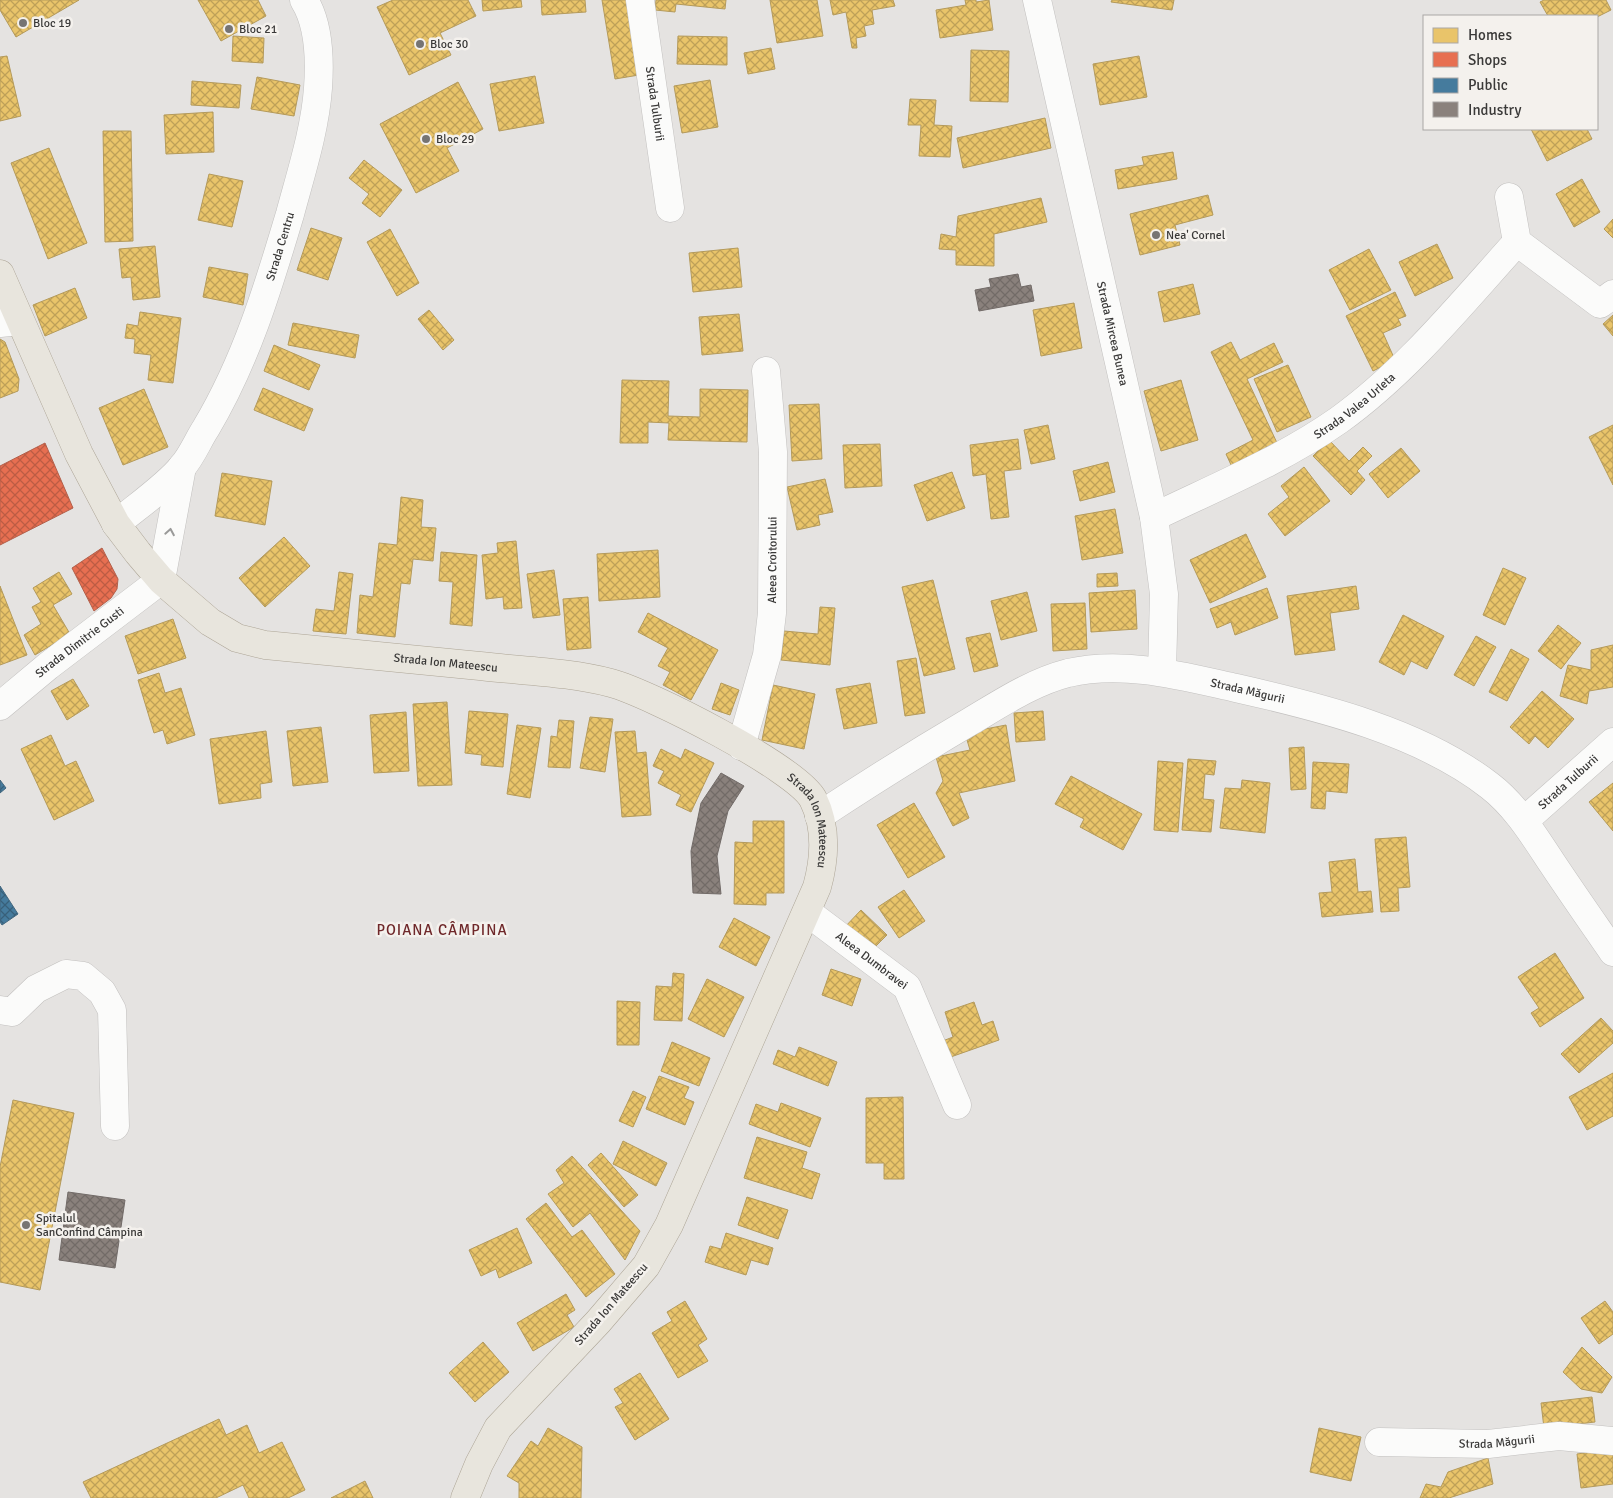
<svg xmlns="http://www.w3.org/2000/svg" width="1613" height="1498" font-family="Signika,sans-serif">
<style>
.homes{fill:url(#homes-cross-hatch);stroke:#b49a5b}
.shops{fill:url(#shops-cross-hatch);stroke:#b35f4a}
.public{fill:url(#public-cross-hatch);stroke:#42677f}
.industry{fill:url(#industry-cross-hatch);stroke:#726b68}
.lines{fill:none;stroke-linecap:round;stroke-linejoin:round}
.minor-casing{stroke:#c2c0bf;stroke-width:29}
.major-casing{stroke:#ada596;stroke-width:29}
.minor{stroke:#fbfbfa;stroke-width:28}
.major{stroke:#e8e5dd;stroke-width:28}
.oneway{stroke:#9a9a99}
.poi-dot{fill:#767473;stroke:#f4f1ed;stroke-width:2}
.labels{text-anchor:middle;stroke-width:5;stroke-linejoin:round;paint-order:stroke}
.poi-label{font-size:12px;fill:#3a3938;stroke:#f4f1ed;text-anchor:start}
.street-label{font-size:12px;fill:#3a3938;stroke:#f4f1ed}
.quarter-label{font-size:15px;letter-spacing:1px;fill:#6f282a;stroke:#f4f1ed}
</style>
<defs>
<pattern id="homes-cross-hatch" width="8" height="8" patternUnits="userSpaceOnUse" patternTransform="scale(1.25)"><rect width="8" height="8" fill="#e9c46a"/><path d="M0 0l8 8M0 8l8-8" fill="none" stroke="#bea058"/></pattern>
<pattern id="shops-cross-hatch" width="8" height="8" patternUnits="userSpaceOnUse" patternTransform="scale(1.25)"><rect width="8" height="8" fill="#e76f51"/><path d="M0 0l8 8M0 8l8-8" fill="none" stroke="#bc5c44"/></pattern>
<pattern id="public-cross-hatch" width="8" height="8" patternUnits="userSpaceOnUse" patternTransform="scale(1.25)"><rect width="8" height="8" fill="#457b9d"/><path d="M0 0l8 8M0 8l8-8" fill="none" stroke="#38607a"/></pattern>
<pattern id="industry-cross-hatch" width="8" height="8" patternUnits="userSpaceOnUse" patternTransform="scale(1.25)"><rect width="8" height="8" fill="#8a817c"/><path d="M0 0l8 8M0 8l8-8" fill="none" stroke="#726b67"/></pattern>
</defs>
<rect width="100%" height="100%" fill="#e5e3e1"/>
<g class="homes">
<polygon points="0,0 79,0 16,37 0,10"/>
<polygon points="198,0 258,0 266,16 221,41"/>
<polygon points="393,0 468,0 476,16 440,33 451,55 409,75 377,7"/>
<polygon points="482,0 521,0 522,7 483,11"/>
<polygon points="541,0 585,0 586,12 542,15"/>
<polygon points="602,0 633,0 645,74 615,79"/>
<polygon points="656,0 726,0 725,9 676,4 675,12 655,10"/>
<polygon points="770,0 817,0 823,36 777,43"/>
<polygon points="830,0 893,0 895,6 872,10 874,24 864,26 866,36 856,38 857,48 852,48 846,12 833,15"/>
<polygon points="965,0 976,0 976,2 989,0 993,30 940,38 936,10 966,5"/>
<polygon points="1112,0 1174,0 1172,10 1111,2"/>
<polygon points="1544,0 1606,0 1611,10 1597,17 1548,16 1540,2"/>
<polygon points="233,36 264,38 263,63 232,61"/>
<polygon points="678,36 727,37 727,65 677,64"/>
<polygon points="771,48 775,69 748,74 744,53"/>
<polygon points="971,50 1009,51 1008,102 970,101"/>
<polygon points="7,56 21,116 0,121 0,57"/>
<polygon points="1139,56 1147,97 1100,105 1093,64"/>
<polygon points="535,76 544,123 499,131 490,84"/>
<polygon points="257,77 300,85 294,116 251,109"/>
<polygon points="710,80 718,127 682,133 674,86"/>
<polygon points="192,81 241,85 239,108 191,105"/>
<polygon points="458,82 483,129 447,148 459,171 416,193 380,124"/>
<polygon points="910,99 936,100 934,125 952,126 950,157 919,156 921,125 908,125"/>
<polygon points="213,112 214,152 166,154 164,115"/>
<polygon points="1045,118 1051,148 963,168 957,138"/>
<polygon points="1531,129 1587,129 1592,139 1547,161"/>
<polygon points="103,131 131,131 133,241 105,242"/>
<polygon points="49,148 87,243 48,259 11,163"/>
<polygon points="1173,152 1177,179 1118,189 1115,170 1144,165 1142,157"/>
<polygon points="364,160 402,190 380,217 362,203 369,194 349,178"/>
<polygon points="209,174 243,181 232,227 198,220"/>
<polygon points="1582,179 1600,212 1574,227 1556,194"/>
<polygon points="1208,195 1213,215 1175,225 1180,245 1140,255 1130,214"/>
<polygon points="1041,198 1047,222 994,234 994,266 956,265 956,250 939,249 941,234 956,237 958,216"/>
<polygon points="1613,219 1613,238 1604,229"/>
<polygon points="311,228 342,238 328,280 297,270"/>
<polygon points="390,229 419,283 397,296 367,242"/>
<polygon points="1437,244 1453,278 1415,296 1399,262"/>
<polygon points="155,246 160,297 133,300 131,277 122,278 119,249"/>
<polygon points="738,248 742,287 693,292 689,253"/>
<polygon points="1369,249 1391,290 1350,310 1329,270"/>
<polygon points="209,267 248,274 243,305 203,297"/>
<polygon points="1193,284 1200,314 1164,322 1158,292"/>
<polygon points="75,288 87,318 45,336 33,305"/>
<polygon points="1395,292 1406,316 1398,319 1401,325 1383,333 1395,360 1373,371 1346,316"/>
<polygon points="1074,303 1082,348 1041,356 1033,310"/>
<polygon points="429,310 454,340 443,350 418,319"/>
<polygon points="140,312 181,318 173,383 148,380 151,355 134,353 135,339 125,338 127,324 138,326"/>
<polygon points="739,314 743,351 702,355 699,317"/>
<polygon points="1613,315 1613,336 1603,324"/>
<polygon points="293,323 359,335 355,358 288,345"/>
<polygon points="0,339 5,342 19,379 18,391 0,398"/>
<polygon points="1231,342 1240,360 1274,343 1283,362 1247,379 1278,445 1232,467 1226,454 1253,440 1211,352"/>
<polygon points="274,345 320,365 309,390 264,371"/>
<polygon points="1288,365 1311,417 1277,432 1254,379"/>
<polygon points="622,380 669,381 668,416 700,417 700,389 748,390 747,442 668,440 669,423 648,422 648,443 620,443"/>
<polygon points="1181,380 1198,440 1161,451 1144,391"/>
<polygon points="263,388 313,409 304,431 254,410"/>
<polygon points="144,389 168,447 123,465 99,408"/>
<polygon points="819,404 822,459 792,461 789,405"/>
<polygon points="1048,425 1055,459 1031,464 1024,430"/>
<polygon points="1613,425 1613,485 1589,437"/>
<polygon points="1018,439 1021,469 1004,471 1009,517 991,519 986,474 973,476 970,445"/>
<polygon points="1329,440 1349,461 1363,447 1372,456 1357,471 1365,480 1351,495 1313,456"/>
<polygon points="880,444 882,486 845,488 843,445"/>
<polygon points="1401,448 1420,471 1388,498 1369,474"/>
<polygon points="1108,462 1115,492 1080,501 1073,471"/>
<polygon points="1304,467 1330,501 1285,536 1268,514 1289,497 1281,486"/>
<polygon points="952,472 965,508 927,521 914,485"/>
<polygon points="222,473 272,481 265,525 215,516"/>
<polygon points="825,479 833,512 818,515 820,525 797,530 787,487"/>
<polygon points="401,497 423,500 421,527 436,528 433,561 413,559 410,584 401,583 395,637 357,633 360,595 373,597 379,543 397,545"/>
<polygon points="1115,509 1123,553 1082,560 1075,516"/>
<polygon points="1246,534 1266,577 1210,603 1190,560"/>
<polygon points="284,537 310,566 265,607 239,578"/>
<polygon points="516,541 522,608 504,609 503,597 486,599 482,555 498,553 497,543"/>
<polygon points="658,550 660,597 599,601 597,554"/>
<polygon points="441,552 477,555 472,626 450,624 453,582 439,581"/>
<polygon points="1503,568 1526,578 1505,625 1483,615"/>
<polygon points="554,570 560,615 533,618 527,574"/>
<polygon points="59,572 72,594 53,605 70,634 35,655 24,635 41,624 32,607 41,602 33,588"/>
<polygon points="339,572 353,574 346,634 313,631 316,609 334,611"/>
<polygon points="1117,573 1118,586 1097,587 1097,574"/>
<polygon points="933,580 955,669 924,676 902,587"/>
<polygon points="0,586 27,655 0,665"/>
<polygon points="1356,586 1359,609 1330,613 1335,650 1295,655 1287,596"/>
<polygon points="1267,588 1278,618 1235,635 1231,622 1217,628 1210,609"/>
<polygon points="1135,590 1137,629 1091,632 1089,593"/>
<polygon points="1027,592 1037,631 1001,640 991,601"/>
<polygon points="588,597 591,648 567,650 563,599"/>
<polygon points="1085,603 1087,649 1053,651 1051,604"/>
<polygon points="820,607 835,608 830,665 781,660 784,631 818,634"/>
<polygon points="648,613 718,650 691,700 663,685 670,672 658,666 668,648 638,632"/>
<polygon points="1403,615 1444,636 1427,669 1411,661 1404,675 1379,662"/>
<polygon points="173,619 186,658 138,674 125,636"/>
<polygon points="1558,625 1581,643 1561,669 1538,651"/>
<polygon points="990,633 998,666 974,672 966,638"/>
<polygon points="1476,636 1496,647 1474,686 1454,675"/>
<polygon points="1613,645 1613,687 1589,691 1587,704 1560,696 1568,665 1591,670 1591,650"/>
<polygon points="1511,649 1529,659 1507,701 1489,692"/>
<polygon points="916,658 925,713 905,716 897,661"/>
<polygon points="159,673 165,693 181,688 195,735 167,744 163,730 154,733 138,680"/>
<polygon points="73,679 89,706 67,720 51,691"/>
<polygon points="721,683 739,690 730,715 712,709"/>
<polygon points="870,683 877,723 844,729 836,689"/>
<polygon points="773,685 815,694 804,749 762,740"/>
<polygon points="1542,691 1574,719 1548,748 1535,736 1529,744 1510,727"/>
<polygon points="447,702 452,785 418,786 413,704"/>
<polygon points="469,711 508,714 503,767 481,765 482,755 465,753"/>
<polygon points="1043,711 1045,740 1016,742 1014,713"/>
<polygon points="406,712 409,771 374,773 370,715"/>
<polygon points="590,717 613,719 605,772 580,768"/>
<polygon points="559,720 574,721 570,768 548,767 551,736 557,737"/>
<polygon points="517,725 541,728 530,798 507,794"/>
<polygon points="1006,725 1015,781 959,793 969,818 953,826 936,793 943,781 936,757 970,750 967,740 980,730"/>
<polygon points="321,727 328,782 293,786 287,731"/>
<polygon points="266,731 272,782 260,784 261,798 219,804 210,739"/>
<polygon points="635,731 637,753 646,752 651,815 622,817 615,732"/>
<polygon points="51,735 65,766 76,761 94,801 54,820 21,749"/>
<polygon points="1304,747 1306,789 1291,790 1289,748"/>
<polygon points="661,749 681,759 685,749 714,763 691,812 676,805 681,795 658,783 664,771 653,766"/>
<polygon points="1188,759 1216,761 1214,775 1205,774 1203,799 1214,800 1211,832 1182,830"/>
<polygon points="1158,761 1183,763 1178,832 1154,830"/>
<polygon points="1313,762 1349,764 1347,793 1326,791 1325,809 1311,808"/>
<polygon points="1071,776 1142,814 1123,850 1080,827 1084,819 1055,804"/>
<polygon points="1242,780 1270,783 1265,833 1220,828 1225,788 1241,789"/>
<polygon points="1613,783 1613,831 1589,802"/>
<polygon points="914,803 945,857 908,878 877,825"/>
<polygon points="753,821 784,821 784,893 766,893 766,905 734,904 735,842 753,843"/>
<polygon points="1406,837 1410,887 1398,888 1399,911 1381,912 1375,839"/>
<polygon points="1355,859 1358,892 1371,891 1373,912 1322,917 1319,893 1332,892 1329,862"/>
<polygon points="904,890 925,921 899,938 878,907"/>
<polygon points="861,910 887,935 868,954 843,929"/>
<polygon points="734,918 770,937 756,966 719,947"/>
<polygon points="1555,953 1584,998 1540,1027 1531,1013 1539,1008 1518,977"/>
<polygon points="831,969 861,979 852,1006 822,995"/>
<polygon points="673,973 684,974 682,1021 654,1020 656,986 672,987"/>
<polygon points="707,979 744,997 724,1037 688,1019"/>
<polygon points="617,1001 640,1002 639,1045 617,1045"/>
<polygon points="974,1002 982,1025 993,1021 999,1040 945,1059 940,1042 953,1037 945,1012"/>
<polygon points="1601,1018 1613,1031 1613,1043 1579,1073 1561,1054"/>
<polygon points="672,1042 710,1058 699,1086 661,1071"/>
<polygon points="799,1047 837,1062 828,1086 773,1064 778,1050 795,1057"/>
<polygon points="1613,1073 1613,1116 1587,1130 1569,1097"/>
<polygon points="659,1076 689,1087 684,1098 694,1102 685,1125 646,1109"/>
<polygon points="633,1091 646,1097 633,1127 619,1121"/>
<polygon points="903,1097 904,1179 884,1179 884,1163 866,1163 866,1098"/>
<polygon points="13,1100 74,1113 40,1290 0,1282 0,1167"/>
<polygon points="781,1103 821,1118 810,1147 749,1124 756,1104 778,1112"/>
<polygon points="757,1137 807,1152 802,1168 820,1174 812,1199 744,1178"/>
<polygon points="623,1141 667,1163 656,1186 613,1164"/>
<polygon points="601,1153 638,1195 624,1207 588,1165"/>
<polygon points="572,1156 640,1231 625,1260 590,1213 573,1227 548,1194 564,1183 556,1170"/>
<polygon points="747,1197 788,1210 778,1239 738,1225"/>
<polygon points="546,1203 572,1237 582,1230 615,1274 586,1297 526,1219"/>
<polygon points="517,1228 532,1263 499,1278 496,1269 481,1276 469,1250"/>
<polygon points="726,1233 773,1248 768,1265 751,1260 746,1275 705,1262 710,1246 721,1249"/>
<polygon points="566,1294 575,1310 567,1315 574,1327 533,1351 517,1323"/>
<polygon points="685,1301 707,1339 698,1345 708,1361 678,1378 652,1333 672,1321 667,1312"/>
<polygon points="1605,1301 1613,1312 1613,1334 1599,1344 1581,1318"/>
<polygon points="483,1342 509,1372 475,1402 449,1373"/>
<polygon points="1582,1347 1612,1377 1602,1393 1581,1389 1563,1372"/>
<polygon points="640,1373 669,1419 635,1440 615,1407 623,1403 614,1389"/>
<polygon points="1592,1397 1595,1422 1544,1428 1541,1403"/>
<polygon points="219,1419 226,1435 247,1425 259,1453 282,1442 305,1490 288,1498 249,1498 243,1485 216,1498 91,1498 83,1482"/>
<polygon points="548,1428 582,1447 581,1498 519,1498 519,1483 507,1476 531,1441 538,1446"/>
<polygon points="1319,1428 1361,1437 1351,1481 1310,1472"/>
<polygon points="1613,1449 1613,1484 1581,1488 1577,1454"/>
<polygon points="1488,1458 1493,1484 1449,1498 1420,1498 1426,1484 1441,1487 1448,1472"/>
<polygon points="365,1481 373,1498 331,1498"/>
</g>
<g class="shops">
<polygon points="45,443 73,508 0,545 0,466"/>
<polygon points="102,548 118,579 117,589 111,598 94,611 72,568"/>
</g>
<g class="public">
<polygon points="0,780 6,788 0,793"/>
<polygon points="0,886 18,914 2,925 0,922"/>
</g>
<g class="industry">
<polygon points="1018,274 1021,287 1031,285 1034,301 979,311 975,290 991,287 989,279"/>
<polygon points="721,773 744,786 728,811 717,856 721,894 693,893 691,851 701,803"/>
<polygon points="68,1192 125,1200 115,1268 59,1260"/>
</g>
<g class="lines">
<g class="minor-casing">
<g id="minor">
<path id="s1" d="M640,0L670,208"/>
<path id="s2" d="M1037,0L1154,517L1164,594L1162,672"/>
<polyline points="1509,197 1517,242 1600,304 1613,294"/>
<polyline points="0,323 19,321"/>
<path id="s3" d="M1154,517C1216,487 1282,460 1339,420C1407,371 1461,304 1517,242"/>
<path id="s4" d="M116,524C135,508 168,485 182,467C192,456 198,440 206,428C246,361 268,288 290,214C301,173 315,130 318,88C320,60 319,24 304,0"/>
<path id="s5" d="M0,706L48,666L161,580L182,467"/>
<path id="s6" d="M741,746L767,655L772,613L773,452L766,371"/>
<path id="s7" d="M819,816C869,783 920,751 971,721C1003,702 1033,682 1068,673C1124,660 1182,676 1236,688C1320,707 1421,732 1490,786C1516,806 1534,836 1552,863C1572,893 1593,923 1613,952"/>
<path id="s8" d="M1524,821L1613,742"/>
<path id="s9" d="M807,912L907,987L957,1105"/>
<polyline points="0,1010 12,1012 36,989 66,974 83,976 102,992 112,1010 115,1126"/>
<path id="s10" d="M1379,1442L1488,1444L1559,1436L1613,1441"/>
</g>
</g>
<g class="major-casing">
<g id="major">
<path id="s11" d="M0,274L79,454L116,524L138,553L161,580L210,622L237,638L265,645C337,652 408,659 480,666C523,671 569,672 611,683C649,693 796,768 813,799C827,827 825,858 817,887L669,1225L646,1266L598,1322L498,1428L479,1464L465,1498"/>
</g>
</g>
<use href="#minor" class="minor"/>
<use href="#major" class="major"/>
</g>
<defs><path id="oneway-chevron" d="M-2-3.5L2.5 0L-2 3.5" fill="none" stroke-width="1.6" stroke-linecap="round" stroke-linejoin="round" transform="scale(1.25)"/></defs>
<use class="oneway" href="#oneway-chevron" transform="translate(170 532) rotate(-80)"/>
<g class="poi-dot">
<circle cx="23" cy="23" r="5"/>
<circle cx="229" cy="29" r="5"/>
<circle cx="420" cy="44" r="5"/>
<circle cx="426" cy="139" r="5"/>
<circle cx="1156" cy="235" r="5"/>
<circle cx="26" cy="1225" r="5"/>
</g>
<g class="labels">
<g class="poi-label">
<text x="33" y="27">Bloc 19</text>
<text x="239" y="33">Bloc 21</text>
<text x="430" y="48">Bloc 30</text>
<text x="436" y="143">Bloc 29</text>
<text x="1166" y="239">Nea' Cornel</text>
<text x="36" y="1222">Spitalul<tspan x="36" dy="14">SanConfind Câmpina</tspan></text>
</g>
<g class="street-label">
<text dy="4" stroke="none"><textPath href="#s1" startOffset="105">Strada Tulburii</textPath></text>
<text dy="4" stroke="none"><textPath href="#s4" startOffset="330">Strada Centru</textPath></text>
<text dy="4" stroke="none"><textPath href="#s2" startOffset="342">Strada Mircea Bunea</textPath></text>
<text dy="4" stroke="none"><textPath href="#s3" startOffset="230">Strada Valea Urleta</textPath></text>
<text dy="4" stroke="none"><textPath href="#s6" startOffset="190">Aleea Croitorului</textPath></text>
<text dy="4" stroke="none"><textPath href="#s5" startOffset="102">Strada Dimitrie Gusti</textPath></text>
<text dy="4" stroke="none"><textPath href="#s11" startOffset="654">Strada Ion Mateescu</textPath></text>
<text dy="4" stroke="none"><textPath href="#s7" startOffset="470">Strada Măgurii</textPath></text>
<text dy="4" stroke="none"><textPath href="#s8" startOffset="59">Strada Tulburii</textPath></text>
<text dy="4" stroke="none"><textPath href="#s11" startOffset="1074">Strada Ion Mateescu</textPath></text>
<text dy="4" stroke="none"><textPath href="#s9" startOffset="81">Aleea Dumbravei</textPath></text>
<text transform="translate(611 1304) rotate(-49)" y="4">Strada Ion Mateescu</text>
<text dy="4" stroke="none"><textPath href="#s10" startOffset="118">Strada Măgurii</textPath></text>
</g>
<g class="quarter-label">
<text x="442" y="935">POIANA CÂMPINA</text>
</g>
</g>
<rect x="1423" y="15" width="175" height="115" fill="#f4f1ed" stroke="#aaa7a5"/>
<rect x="1433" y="28" width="25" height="15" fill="#e9c46a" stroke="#aaa7a5"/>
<text x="1468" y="40" font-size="15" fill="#3a3938">Homes</text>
<rect x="1433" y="52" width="25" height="15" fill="#e76f51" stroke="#aaa7a5"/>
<text x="1468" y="65" font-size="15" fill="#3a3938">Shops</text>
<rect x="1433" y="78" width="25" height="15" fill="#457b9d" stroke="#aaa7a5"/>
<text x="1468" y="90" font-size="15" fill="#3a3938">Public</text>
<rect x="1433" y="102" width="25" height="15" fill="#8a817c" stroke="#aaa7a5"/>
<text x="1468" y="115" font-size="15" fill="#3a3938">Industry</text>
</svg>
